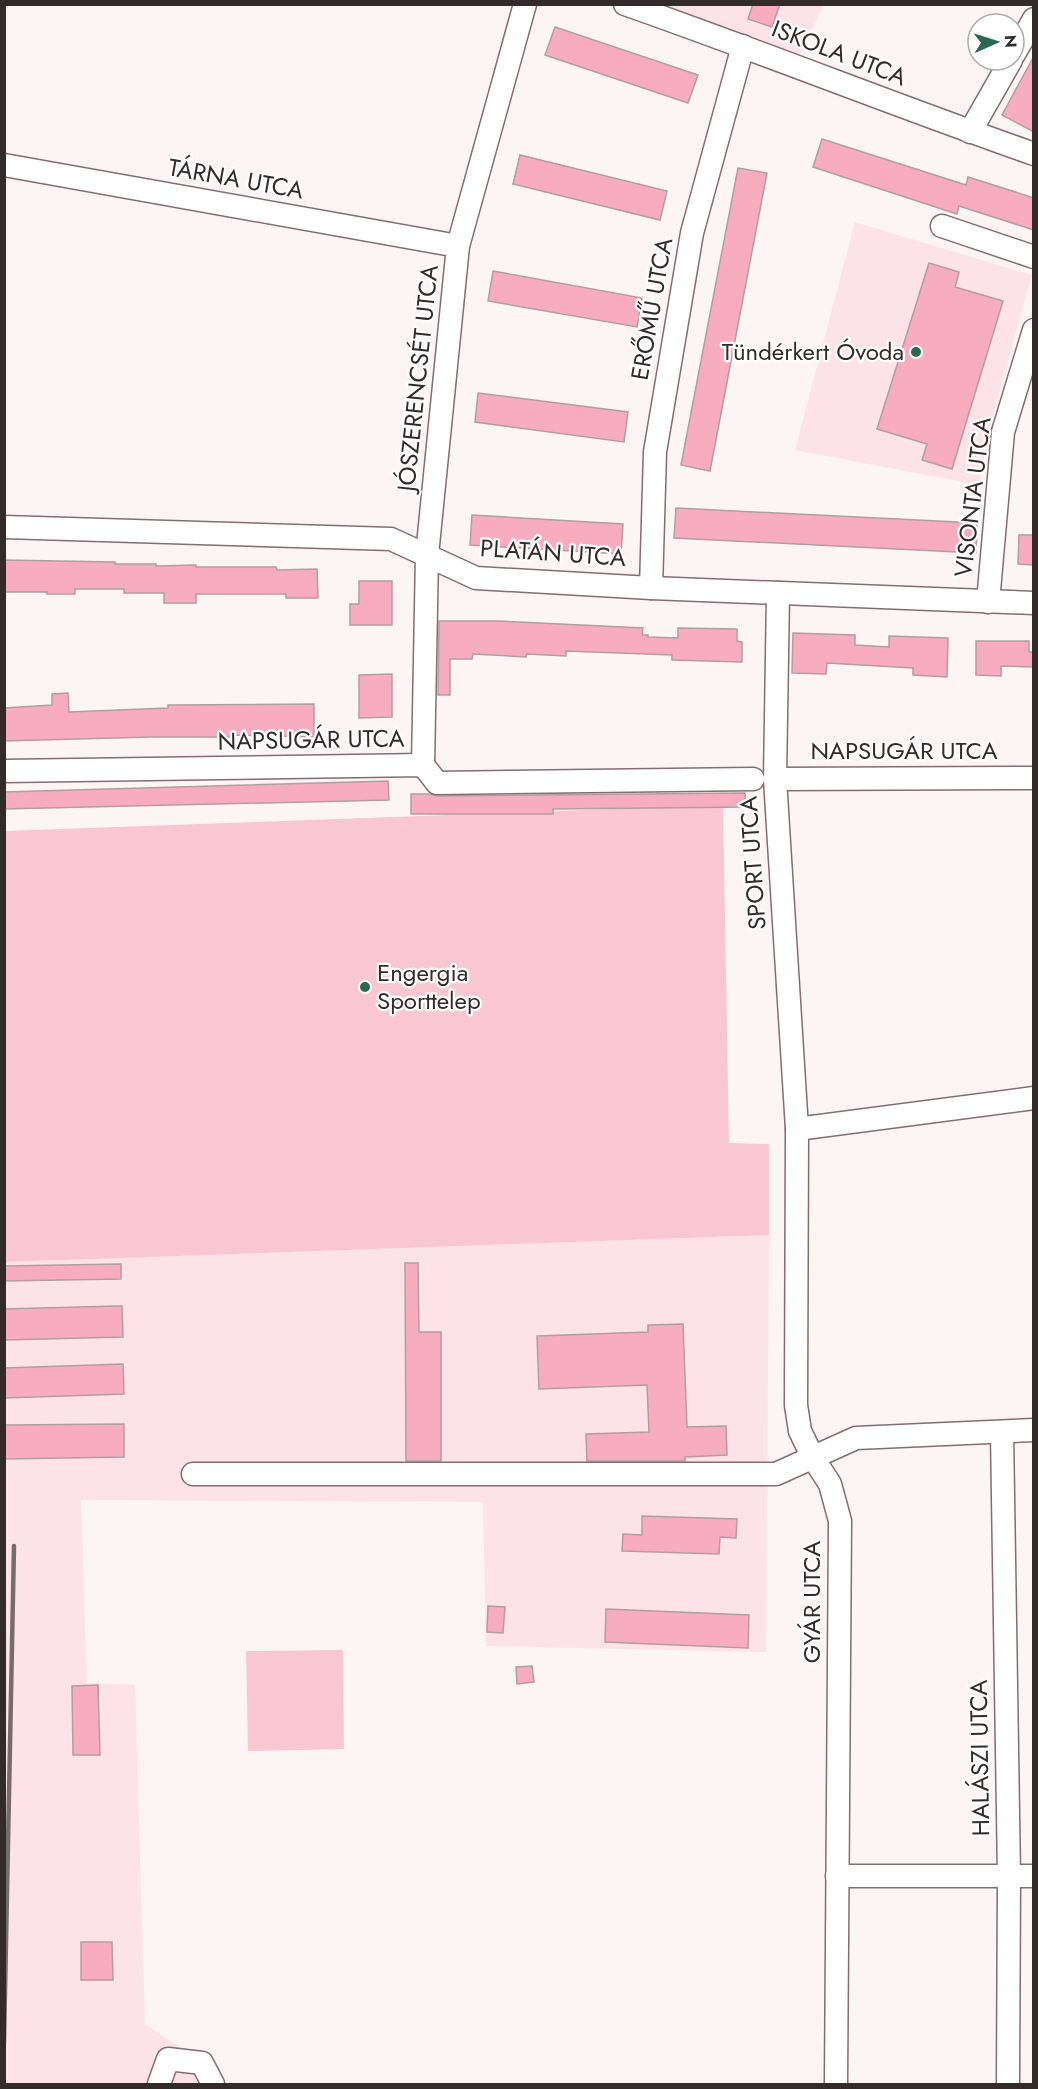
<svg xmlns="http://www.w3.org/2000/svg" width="1038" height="2089" font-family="Jost,sans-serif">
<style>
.built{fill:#fde3e9}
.garden{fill:#f9c7d2}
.building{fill:#f7adbf;stroke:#b49da2;stroke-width:1.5}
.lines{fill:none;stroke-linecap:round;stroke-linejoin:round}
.minor-casing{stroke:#826d72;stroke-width:25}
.minor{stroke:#fff;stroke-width:22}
.rail{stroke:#746b6d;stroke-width:4.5}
.poi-dot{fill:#2a6853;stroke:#fff;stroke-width:2}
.labels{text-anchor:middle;stroke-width:4.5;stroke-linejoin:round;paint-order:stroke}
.street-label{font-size:24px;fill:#332a2c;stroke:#fff}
.poi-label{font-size:24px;fill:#332a2c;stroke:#fff;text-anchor:end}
</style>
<rect width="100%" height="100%" fill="#fdf4f6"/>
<g class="built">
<polygon points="654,5 824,5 799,57"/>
<polygon points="855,222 1032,275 989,429 979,485 795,450"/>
<polygon points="769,1235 766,1652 486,1646 483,1502 81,1500 87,1683 135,1685 145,2024 216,2071 227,2084 5,2084 4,1262"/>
</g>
<g class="garden">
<polygon points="723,805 729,1143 769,1144 769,1235 5,1262 5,831"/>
<polygon points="343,1650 344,1749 248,1751 246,1651"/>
</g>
<g class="building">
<polygon points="753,4 780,4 772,27 748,19"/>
<polygon points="555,27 698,75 688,103 545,55"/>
<polygon points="1034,56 1034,132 1002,115"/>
<polygon points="822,139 966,185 968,177 1034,198 1034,230 959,206 957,214 813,167"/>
<polygon points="520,155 667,191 660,220 513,184"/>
<polygon points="738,168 767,173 710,471 681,465"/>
<polygon points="929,263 959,272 955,287 1003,301 952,469 922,460 927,444 877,429"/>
<polygon points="493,271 642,298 637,327 488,301"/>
<polygon points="478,393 628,412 624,442 475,422"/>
<polygon points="676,508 977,523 976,553 674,538"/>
<polygon points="472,515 623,524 621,554 470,545"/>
<polygon points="1019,535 1034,535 1034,565 1018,564"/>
<polygon points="4,560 115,562 115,564 156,564 156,566 196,565 196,567 276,567 277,570 317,569 318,598 286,598 286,594 196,594 196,603 164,603 164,593 124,593 124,589 75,589 75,594 47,594 47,592 4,592"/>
<polygon points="359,581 392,581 392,625 350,625 350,604 359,604"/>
<polygon points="439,621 499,621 643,628 642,635 648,635 648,637 678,638 678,628 737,629 737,641 742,642 742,662 672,660 672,655 566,651 566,656 527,654 526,657 473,654 472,659 450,659 450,695 438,695"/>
<polygon points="793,633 855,635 855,645 889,647 889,636 948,638 947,677 913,675 913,668 827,663 826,674 792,673"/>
<polygon points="976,641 1029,641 1029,652 1034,652 1034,667 1001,666 1001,676 976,675"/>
<polygon points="392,674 392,717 359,718 359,675"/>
<polygon points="68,693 69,712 168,708 168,705 314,704 314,737 231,735 231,737 151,737 4,741 4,708 52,705 52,694"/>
<polygon points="388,781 389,800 4,809 4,792"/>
<polygon points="745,793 746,807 553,809 553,814 411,814 411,794 430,794 437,796"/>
<polygon points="405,1263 418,1263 419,1332 441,1332 441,1461 406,1461"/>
<polygon points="121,1264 121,1279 4,1281 4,1266"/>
<polygon points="117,1306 122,1306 123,1337 4,1340 4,1309"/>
<polygon points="683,1324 687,1427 726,1426 727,1455 685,1457 685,1461 587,1461 586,1434 649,1432 647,1385 539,1389 537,1336 648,1332 648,1325"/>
<polygon points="123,1364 124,1394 4,1398 4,1368"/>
<polygon points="124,1424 124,1457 4,1459 4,1425"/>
<polygon points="642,1516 737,1519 736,1538 720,1537 719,1554 622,1551 623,1534 642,1535"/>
<polygon points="488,1606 505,1607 503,1633 487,1632"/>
<polygon points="606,1609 749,1615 748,1648 605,1642"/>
<polygon points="532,1666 534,1682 517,1684 516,1667"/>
<polygon points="98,1685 100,1755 73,1755 72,1686"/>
<polygon points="81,1942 112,1942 113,1980 81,1980"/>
</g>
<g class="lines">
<g class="minor-casing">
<g id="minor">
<path d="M625,4C762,52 897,106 1034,154"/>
<polyline points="1014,54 1034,19"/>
<polyline points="970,132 1011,60"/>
<polyline points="4,165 458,246"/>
<polyline points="942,226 1034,257"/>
<polyline points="4,527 391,539 476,578 651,588 1034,603"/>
<polyline points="651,588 655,452 692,233 743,46"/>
<polyline points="778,593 775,779 797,1129 796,1405 800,1431 813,1458 830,1484 840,1521 836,2084"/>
<polyline points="988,602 1003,432 1034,330"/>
<polyline points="423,765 427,555 458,246 525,4"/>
<polyline points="4,771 423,765 437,783 753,779"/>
<polyline points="775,779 1034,778"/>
<polyline points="797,1129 1034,1098"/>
<polyline points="1002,1432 1009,1876 1008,2084"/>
<polyline points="193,1474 776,1474 856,1438 1034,1430"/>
<polyline points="837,1876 1034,1876"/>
<polyline points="159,2084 168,2059 202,2063 213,2084"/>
</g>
</g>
<use href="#minor" class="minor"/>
<polyline class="rail" points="4,2042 14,1546"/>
</g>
<g class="poi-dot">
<circle cx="916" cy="352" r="6"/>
<circle cx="365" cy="987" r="6"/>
</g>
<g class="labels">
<g class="street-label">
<text transform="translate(839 53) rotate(21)" y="8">ISKOLA UTCA</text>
<text transform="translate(236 179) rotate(10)" y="8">TÁRNA UTCA</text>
<text transform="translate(652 309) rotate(-80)" y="8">ERŐMŰ UTCA</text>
<text transform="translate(418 378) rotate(-84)" y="8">JÓSZERENCSÉT UTCA</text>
<text transform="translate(973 497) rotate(-83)" y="8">VISONTA UTCA</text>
<text transform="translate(553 553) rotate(4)" y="8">PLATÁN UTCA</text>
<text transform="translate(311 740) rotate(-1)" y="8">NAPSUGÁR UTCA</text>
<text x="904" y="759">NAPSUGÁR UTCA</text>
<text transform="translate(753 863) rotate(-94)" y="8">SPORT UTCA</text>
<text transform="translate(812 1602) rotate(-90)" y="8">GYÁR UTCA</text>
<text transform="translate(980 1758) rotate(-91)" y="8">HALÁSZI UTCA</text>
</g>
<g class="poi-label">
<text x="904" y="360">Tündérkert Óvoda</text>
<text x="377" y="981" text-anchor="start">Engergia<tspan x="377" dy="28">Sporttelep</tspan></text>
</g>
</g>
<rect width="1038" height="2089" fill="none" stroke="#332a2c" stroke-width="12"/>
<g transform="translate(996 42) rotate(87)"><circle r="28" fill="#ffffff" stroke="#adaaab" stroke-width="1.5"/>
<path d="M0-4.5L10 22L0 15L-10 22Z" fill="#2a6853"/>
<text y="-9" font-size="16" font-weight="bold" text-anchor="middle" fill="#332a2c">N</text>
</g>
</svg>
